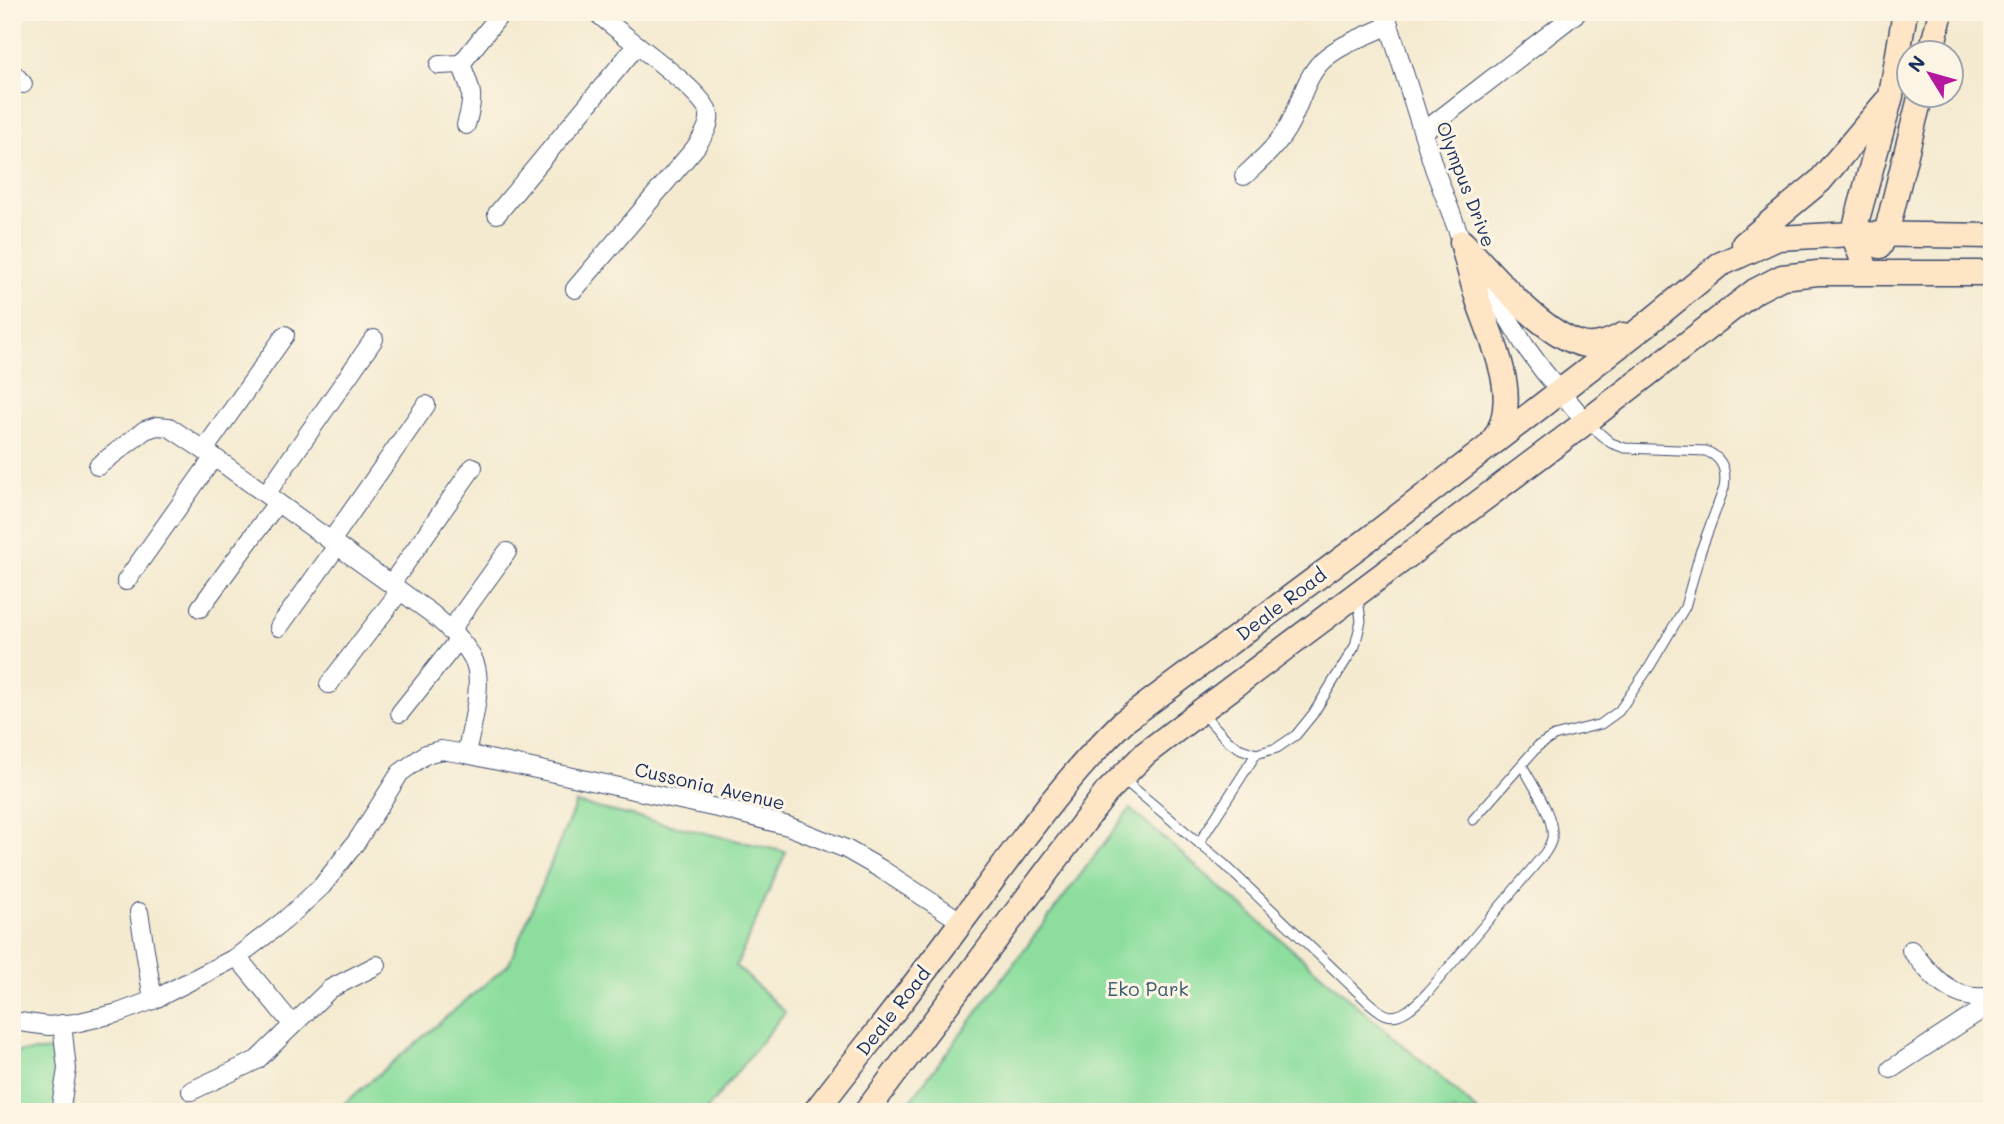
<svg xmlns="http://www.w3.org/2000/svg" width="2004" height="1124" font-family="Mali,sans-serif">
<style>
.green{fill:#8dde9e;stroke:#54867e;stroke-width:2}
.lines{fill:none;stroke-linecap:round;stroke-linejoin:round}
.lane-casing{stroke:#3c4b6f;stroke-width:11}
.street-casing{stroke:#3c4b6f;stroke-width:20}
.secondary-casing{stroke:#3c4b6f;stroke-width:27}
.lane{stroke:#fff;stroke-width:9}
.street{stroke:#fff;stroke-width:18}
.secondary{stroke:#fde5c5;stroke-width:24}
.labels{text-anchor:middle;stroke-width:6;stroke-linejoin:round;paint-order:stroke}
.street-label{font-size:19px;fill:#1b2f5e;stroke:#fcf5e5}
.park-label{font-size:19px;fill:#385b6e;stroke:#fcf5e5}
</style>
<rect width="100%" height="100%" fill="#fcf5e5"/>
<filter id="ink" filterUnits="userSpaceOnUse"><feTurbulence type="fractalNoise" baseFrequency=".0143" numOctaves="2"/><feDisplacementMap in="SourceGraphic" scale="14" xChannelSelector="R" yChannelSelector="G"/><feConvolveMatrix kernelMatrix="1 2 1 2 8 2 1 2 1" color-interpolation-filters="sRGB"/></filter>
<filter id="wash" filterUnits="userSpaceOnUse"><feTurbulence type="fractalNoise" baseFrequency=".00686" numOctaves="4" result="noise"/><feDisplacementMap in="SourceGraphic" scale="28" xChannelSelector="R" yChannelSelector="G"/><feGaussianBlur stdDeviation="1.57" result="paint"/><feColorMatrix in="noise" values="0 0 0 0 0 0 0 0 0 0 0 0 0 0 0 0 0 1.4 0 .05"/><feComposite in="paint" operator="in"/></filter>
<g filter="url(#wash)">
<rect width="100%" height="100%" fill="#f4ead0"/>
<g class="green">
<polygon points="576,803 786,852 736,966 785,1012 705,1112 334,1112 509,964"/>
<polygon points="1130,809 1457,1092 1478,1112 902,1112"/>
<polygon points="60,1050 75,1112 12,1112 12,1070 17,1052"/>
</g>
</g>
<g filter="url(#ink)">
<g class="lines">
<g class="lane-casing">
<g id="lane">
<polyline points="1202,713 1228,741 1241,749 1256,754 1277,748 1296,735 1313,714 1355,646 1361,621 1358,599"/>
<path d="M1124,780L1225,865L1367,1001C1373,1006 1380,1013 1387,1015C1402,1020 1419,1001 1428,992L1545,853C1548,848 1551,844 1552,838C1555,817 1532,784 1522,765"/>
<path d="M1473,820L1538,746L1554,736L1601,724L1619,711L1650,666L1685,607L1700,553L1724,488C1727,471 1723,458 1706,451L1625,448L1611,443L1588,423"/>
<polyline points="1199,843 1256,754"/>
</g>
</g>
<g class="street-casing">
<g id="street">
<polyline points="1385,12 1434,168 1462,242 1467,250"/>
<path d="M461,64C472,91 475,95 466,125"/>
<polyline points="439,65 461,64 502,12"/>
<polyline points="12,72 23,84"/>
<polyline points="1423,132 1578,12"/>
<path d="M1244,176C1261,160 1279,145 1290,123C1301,102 1305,78 1322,61C1340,44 1367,36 1389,25"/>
<polyline points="497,214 637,45"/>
<polyline points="1481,274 1525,346 1544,372 1586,422"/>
<path d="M575,289L695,148C701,139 711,126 709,114C705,91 617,32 596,12"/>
<polyline points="204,450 285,335"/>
<path d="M98,466L145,430L157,426L169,427L214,457L431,613C446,626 462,639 472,657C486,679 471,729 466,754"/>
<polyline points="266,494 374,339"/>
<polyline points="331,541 426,405"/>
<polyline points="126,581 214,457"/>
<polyline points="391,584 473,467"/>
<polyline points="200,608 277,503"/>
<polyline points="279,627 337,546"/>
<polyline points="450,631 507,552"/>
<polyline points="329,684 400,591"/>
<polyline points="400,713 459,639"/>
<polyline points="139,912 153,1000"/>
<path d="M1911,950C1932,976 1953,1004 1992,996"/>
<polyline points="237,957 292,1024"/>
<polyline points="12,1021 49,1026 75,1023 118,1013 153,1000 237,957 285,920 322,886 357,841 400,773 426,754 441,750 466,754 731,811 788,826 846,849 881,869 962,922"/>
<polyline points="1891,1069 1992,1003"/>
<polyline points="191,1091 257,1060 330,989 377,965"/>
<polyline points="60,1112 67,1069 62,1024"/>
</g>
</g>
<g class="secondary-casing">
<g id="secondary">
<polyline points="1931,52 1941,12"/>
<path d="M1462,242C1467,261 1472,281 1478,300C1492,342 1524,401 1492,442"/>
<polyline points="1744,244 1820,181 1886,102"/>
<path d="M1465,245C1494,276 1540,332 1581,344C1596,348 1611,341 1623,335"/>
<polyline points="1880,246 1886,234 1921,94"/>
<polyline points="1867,272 1853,234 1891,96 1905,12"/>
<path d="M815,1112C864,1048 915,986 962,921C1014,852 1061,782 1123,722L1370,538L1646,325L1719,265L1778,238L1853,234L1992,236"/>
<polyline points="866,1112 1106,793 1146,753 1201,711 1586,422 1755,291 1782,277 1818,273 1992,273"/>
</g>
</g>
<use href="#lane" class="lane"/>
<use href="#street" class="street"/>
<use href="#secondary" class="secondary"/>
</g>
</g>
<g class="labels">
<g class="street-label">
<text transform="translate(1466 184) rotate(69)" y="7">Olympus Drive</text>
<text transform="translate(1281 604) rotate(-37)" y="7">Deale Road</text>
<text transform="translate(710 786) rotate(13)" y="7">Cussonia Avenue</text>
<text transform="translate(893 1011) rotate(-52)" y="7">Deale Road</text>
</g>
<g class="park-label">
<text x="1148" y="996">Eko Park</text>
</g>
</g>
<rect width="2004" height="1124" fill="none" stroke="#fcf5e5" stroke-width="42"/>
<g transform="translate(1930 74) rotate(307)"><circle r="33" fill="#fcf5e5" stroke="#a2a6af" stroke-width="2"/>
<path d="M0-5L12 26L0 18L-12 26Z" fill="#b5179e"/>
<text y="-10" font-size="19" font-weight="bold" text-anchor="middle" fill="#1b2f5e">N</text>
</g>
</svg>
